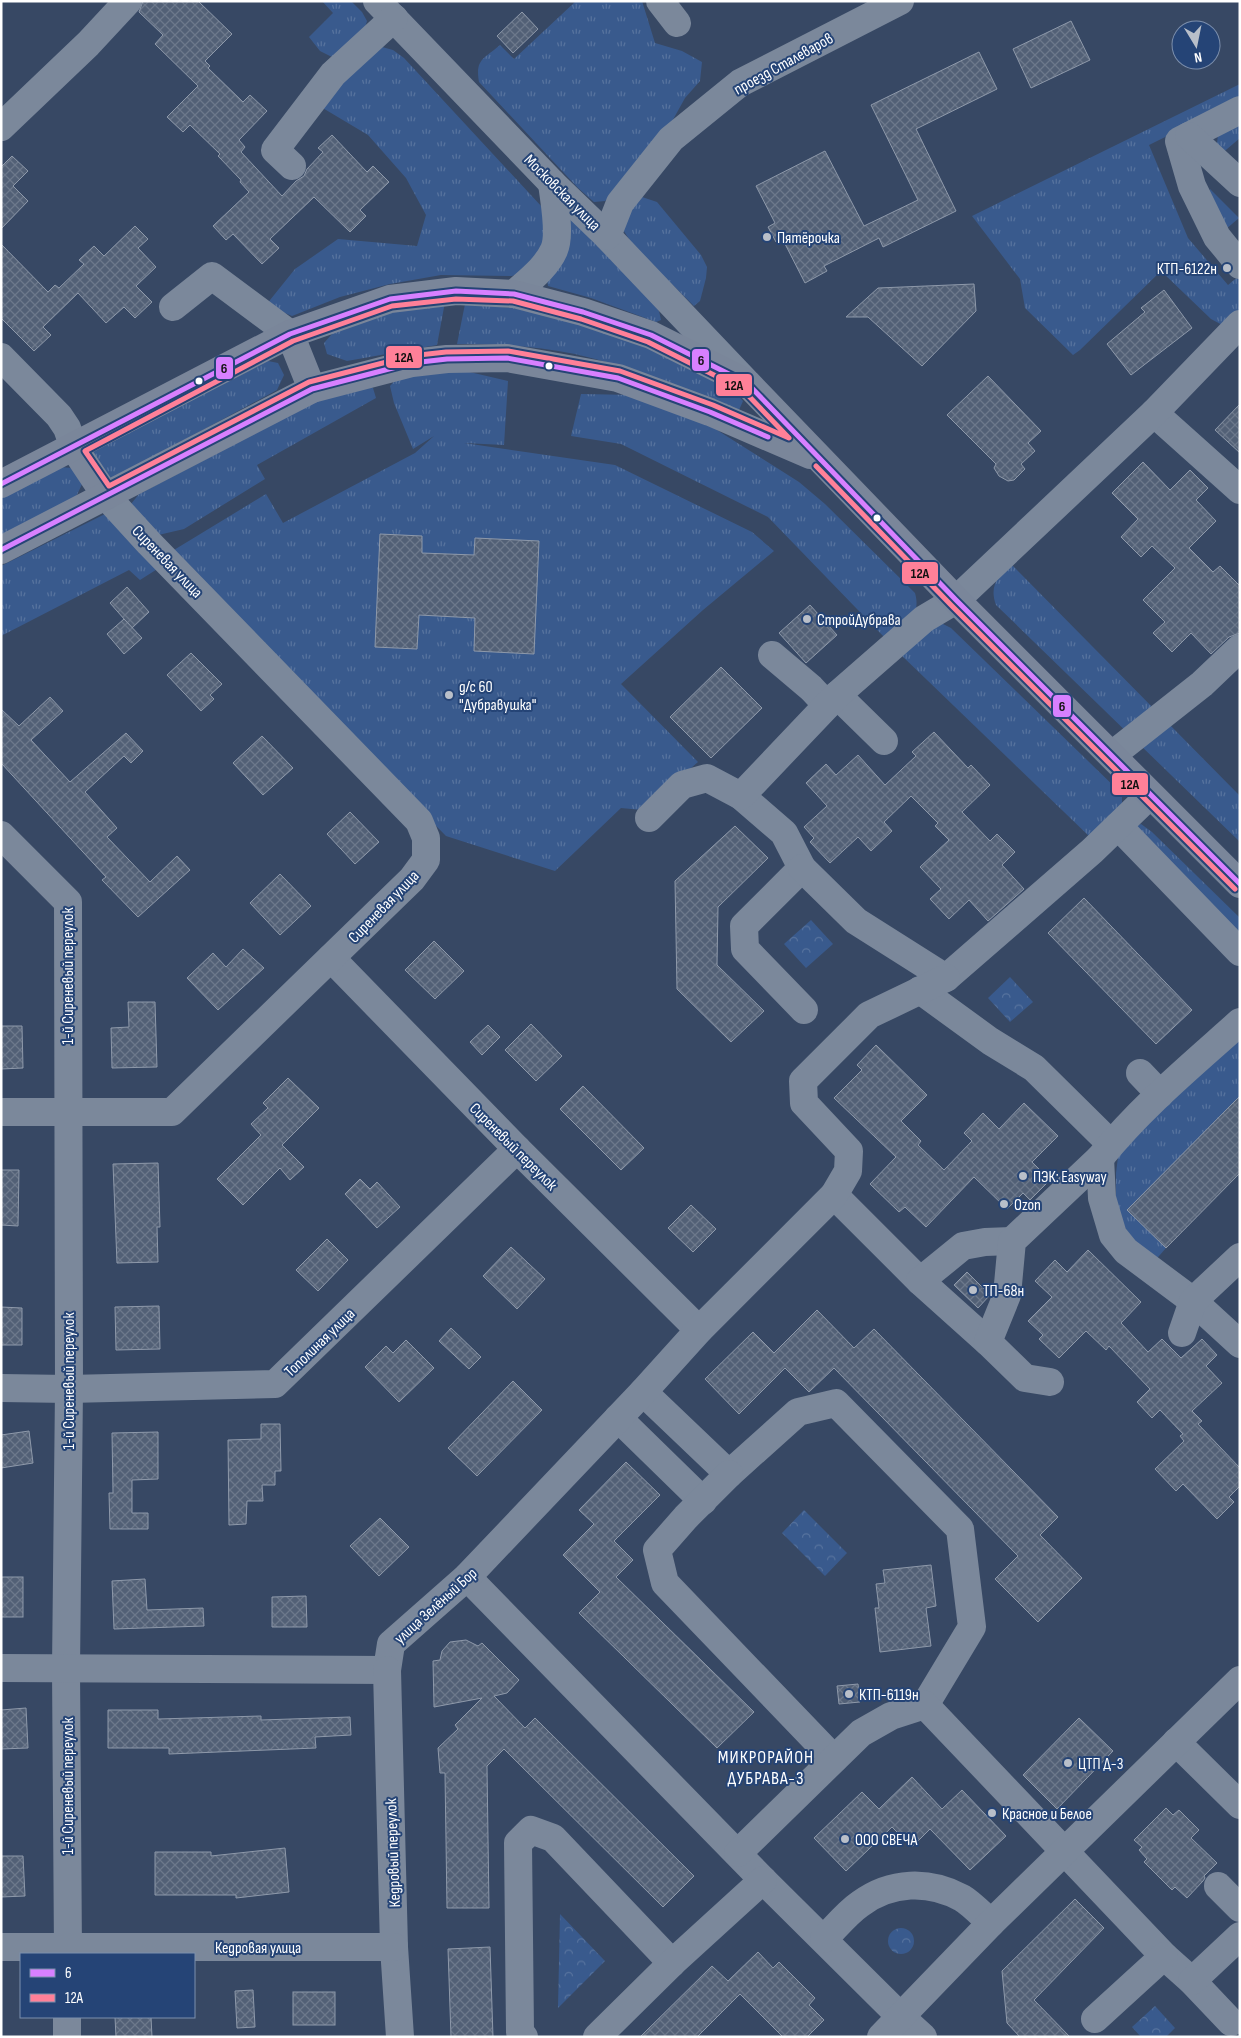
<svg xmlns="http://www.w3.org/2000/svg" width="1241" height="2038" font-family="'Sofia Sans Condensed',sans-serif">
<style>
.grass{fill:url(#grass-tufts)}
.forest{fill:url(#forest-crowns)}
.building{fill:url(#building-cross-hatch);stroke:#8e99aa}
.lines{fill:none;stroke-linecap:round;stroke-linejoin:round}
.minor{stroke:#7b889b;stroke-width:28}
.major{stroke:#7a869a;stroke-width:28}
.bus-1-casing{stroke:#254476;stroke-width:9}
.bus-2-casing{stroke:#254476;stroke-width:9}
.bus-1{stroke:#d880ff;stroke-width:5}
.bus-2{stroke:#ff8098;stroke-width:5}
.poi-dot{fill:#b9bfc9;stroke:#254476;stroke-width:2}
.bus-dot{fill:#fff;stroke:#254476;stroke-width:2}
.labels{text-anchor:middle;stroke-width:4;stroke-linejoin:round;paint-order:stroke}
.street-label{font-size:16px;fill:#fff;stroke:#254476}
.poi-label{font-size:16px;fill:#fff;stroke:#254476;text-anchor:start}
.neighbourhood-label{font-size:18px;letter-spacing:1px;fill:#fff;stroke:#254476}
.line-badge{stroke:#254476;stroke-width:2}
.pale-badge-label{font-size:14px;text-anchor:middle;font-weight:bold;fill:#111}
</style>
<defs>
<pattern id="grass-tufts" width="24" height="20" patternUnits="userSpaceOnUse" patternTransform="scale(1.25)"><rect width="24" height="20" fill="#395a8d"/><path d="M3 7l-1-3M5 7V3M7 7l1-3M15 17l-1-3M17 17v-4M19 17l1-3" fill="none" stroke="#57739e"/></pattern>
<pattern id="forest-crowns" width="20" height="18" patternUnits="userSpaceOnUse" patternTransform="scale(1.25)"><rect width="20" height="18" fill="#395a8d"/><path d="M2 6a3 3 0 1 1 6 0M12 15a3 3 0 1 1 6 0" fill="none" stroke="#57739e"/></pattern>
<pattern id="building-cross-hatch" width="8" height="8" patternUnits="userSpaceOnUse" patternTransform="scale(1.25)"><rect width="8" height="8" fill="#526076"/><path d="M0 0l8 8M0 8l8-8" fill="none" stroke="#6c788b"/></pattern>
</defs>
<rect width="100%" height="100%" fill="#374864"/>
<g class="grass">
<polygon points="322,1 351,1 362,12 367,21 363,34 334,58 320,51 309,37 333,13"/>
<path d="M576,1H642L655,43L682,51L702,62L700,81L685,98L665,134L620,189L605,201L594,202L578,188L479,82C475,59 484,59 500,45L514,59Z"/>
<polygon points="382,47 393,50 404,58 542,207 546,218 543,247 527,270 512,276 441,275 390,284 340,297 292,316 266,305 295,269 338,239 417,246 426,215 406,178 368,135 316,104"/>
<polygon points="1240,84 1240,100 1149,145 1188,238 1228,285 1240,275 1240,312 1226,327 1211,319 1161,271 1080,350 1073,355 1025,308 1020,279 972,216"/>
<polygon points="1240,124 1240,138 1220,155 1217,144 1218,134"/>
<polygon points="1210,189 1239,218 1226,229 1210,202"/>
<polygon points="639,196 657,202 701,255 707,267 706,278 700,301 694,306 634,247 622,228"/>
<polygon points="565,217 573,221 653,302 659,311 661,320 656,322 591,298 548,286 547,280"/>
<polygon points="445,302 437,345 347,361 327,354 324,343 339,326 402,308"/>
<path d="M465,304L513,308L579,323L648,347L731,388L743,401L739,410C685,389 632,367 575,354C536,346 497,344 457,344Z"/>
<polygon points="263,360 278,363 284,375 277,390 110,480 93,462 94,450"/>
<polygon points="461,370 508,381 504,445 464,443 615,465 752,532 774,551 703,610 621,684 698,762 642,810 621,808 555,871 446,836 169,553 266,494 283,523 415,453 434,436 413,449 394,403 390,386 400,375"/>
<polygon points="367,385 373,388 376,398 257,465 265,479 184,529 154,536 131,504 139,494 331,394"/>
<path d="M581,394L635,395L709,425L799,482L825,504L915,593C922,618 904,624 886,639L768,517L621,444L571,436Z"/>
<polygon points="57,467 74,468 83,482 76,497 1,535 1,496"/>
<polygon points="107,513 162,566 140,580 129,570 1,636 1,566"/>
<path d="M1010,563L1240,796V842L996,605C989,586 998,577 1010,563Z"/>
<polygon points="941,623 951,628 1122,794 1122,803 1091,838 899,653"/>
<polygon points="1141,824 1152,832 1240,918 1240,935 1135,826"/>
<polygon points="1240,1035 1240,1096 1128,1210 1166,1248 1152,1264 1116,1216 1116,1173 1119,1149"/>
</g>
<g class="forest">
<polygon points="811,920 833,944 806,968 784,944"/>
<polygon points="1010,977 1033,1002 1010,1022 988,998"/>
<polygon points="804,1510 847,1553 825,1576 782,1533"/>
<polygon points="560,1914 605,1961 558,2008"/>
<circle cx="901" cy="1941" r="13"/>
<polygon points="1155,2006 1175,2028 1166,2037 1141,2037 1132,2027"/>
</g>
<g class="building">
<polygon points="143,1 198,1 232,34 205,61 210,66 208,68 243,102 250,95 267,111 239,140 245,147 241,152 282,196 296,181 304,176 307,169 323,152 318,148 332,135 367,172 373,166 389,182 360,210 366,216 350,232 314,197 270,239 279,248 262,264 233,234 226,240 213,226 249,192 240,182 241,180 218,156 220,154 190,125 183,132 167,117 198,86 155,44 163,35 139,12"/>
<polygon points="522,12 538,29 513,53 497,36"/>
<polygon points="1071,21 1090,60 1031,88 1013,49"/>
<polygon points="979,52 997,89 916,129 956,211 883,247 879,238 824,266 827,271 805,283 782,238 776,242 768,227 775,223 756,186 825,151 864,226 918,200 871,105"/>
<polygon points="12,156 28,171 13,186 28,201 1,229 1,167"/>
<polygon points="135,226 148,239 138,248 156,267 136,286 152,302 135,318 124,307 106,323 78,293 43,327 51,335 34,351 1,318 1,244 48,292 55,285 59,288 84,264 79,260 94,246 104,256"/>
<polygon points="974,284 976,311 922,366 868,317 846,317 878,288"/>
<polygon points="1164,290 1192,328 1131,375 1107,344 1145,312 1141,308"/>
<polygon points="988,376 1041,431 1028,443 1035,451 1021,464 1025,469 1014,480 1008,481 999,476 994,468 996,464 947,415"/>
<polygon points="1240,404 1240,453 1215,430"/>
<polygon points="1143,462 1170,490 1190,470 1208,488 1196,500 1216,521 1189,548 1213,572 1220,566 1240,586 1240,633 1229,637 1211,654 1191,633 1172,652 1153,633 1165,622 1143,600 1175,568 1152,546 1141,557 1121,537 1138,519 1112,493"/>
<polygon points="380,534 422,536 422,553 474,555 475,538 539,541 534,654 474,651 475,618 419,615 417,649 375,647"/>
<polygon points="127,587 149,612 132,628 110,603"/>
<polygon points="810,605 837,635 806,663 779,633"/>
<polygon points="124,619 142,638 124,654 107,634"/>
<polygon points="191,653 222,684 210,695 214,699 201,711 167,675"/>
<polygon points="721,667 762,708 711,758 670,717"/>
<polygon points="50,697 63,711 31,740 70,782 126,733 143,751 131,763 124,756 85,792 117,828 107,837 150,882 177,856 190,870 138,917 102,880 106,877 1,763 1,709 19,726"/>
<polygon points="934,732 968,768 971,765 990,785 962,812 990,841 997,834 1015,852 1002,865 1024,889 988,921 969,900 949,919 930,899 941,889 920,867 949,840 935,826 938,823 911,796 884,822 892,831 871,851 858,837 830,863 810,842 814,838 804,827 827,806 806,783 826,764 836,775 858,755 885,785 916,756 912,752"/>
<polygon points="262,736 293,768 263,795 233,763"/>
<polygon points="350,812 379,842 355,864 327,834"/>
<polygon points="735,826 768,858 718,907 717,965 764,1011 731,1042 677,989 675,881"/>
<polygon points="280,874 311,906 280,935 250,903"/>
<polygon points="1084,898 1192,1010 1156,1044 1048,933"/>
<polygon points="434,941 464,971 435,999 405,970"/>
<polygon points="243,949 264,968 218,1010 187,978 213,953 226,967"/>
<polygon points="128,1002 155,1002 157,1067 112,1068 111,1028 129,1027"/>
<polygon points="531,1024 562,1056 536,1081 505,1050"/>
<polygon points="488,1025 500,1037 482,1055 470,1042"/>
<polygon points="1,1026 22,1026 23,1068 1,1069"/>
<polygon points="876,1045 927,1095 901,1121 921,1141 918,1145 944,1170 972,1141 964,1133 983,1113 999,1129 1024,1103 1058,1136 1032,1162 1050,1180 1030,1200 1023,1193 1007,1209 974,1177 926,1227 905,1207 899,1212 870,1184 896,1157 834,1098 862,1070 857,1065"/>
<polygon points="288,1078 319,1108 282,1145 304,1167 290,1180 280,1168 243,1205 217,1179 261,1135 251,1124 268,1108 263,1103"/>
<polygon points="583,1086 644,1148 621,1170 560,1109"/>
<polygon points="1240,1096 1240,1173 1166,1248 1127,1210"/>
<polygon points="158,1163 160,1227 157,1227 158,1262 117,1263 113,1164"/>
<polygon points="1,1170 19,1170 18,1226 1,1225"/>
<polygon points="360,1179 370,1189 377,1182 400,1207 377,1228 345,1194"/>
<polygon points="691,1205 716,1229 693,1252 668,1228"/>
<polygon points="327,1239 348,1260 318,1291 296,1270"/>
<polygon points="511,1247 545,1279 517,1309 483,1276"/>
<polygon points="1088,1250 1141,1302 1121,1323 1148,1352 1162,1339 1181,1358 1202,1339 1217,1355 1206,1366 1222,1383 1192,1411 1202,1421 1198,1424 1240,1468 1240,1486 1229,1497 1234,1502 1217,1519 1183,1484 1176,1491 1155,1469 1184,1441 1180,1436 1183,1434 1160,1410 1152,1418 1137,1402 1150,1389 1109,1346 1106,1350 1086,1331 1059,1358 1039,1339 1043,1335 1028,1321 1052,1297 1035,1281 1055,1260 1067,1272"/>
<polygon points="967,1272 990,1295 978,1308 954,1285"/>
<polygon points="159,1306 160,1349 116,1350 115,1307"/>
<polygon points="1,1307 22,1308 22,1345 1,1345"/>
<polygon points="817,1310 854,1348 874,1329 1058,1517 1040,1535 1082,1578 1038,1622 995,1579 1018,1556 834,1368 809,1392 785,1368 739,1414 705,1379 753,1332 774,1353"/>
<polygon points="451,1328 481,1357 469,1369 439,1341"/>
<polygon points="406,1340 434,1368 399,1402 365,1367 386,1346 393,1353"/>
<polygon points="513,1381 542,1410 477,1476 448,1448"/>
<polygon points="261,1424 280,1424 281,1471 275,1471 275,1485 262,1485 263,1501 247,1501 246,1524 229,1525 228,1440 261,1439"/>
<polygon points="29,1431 33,1463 1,1468 1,1435"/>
<polygon points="158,1432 158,1479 132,1480 132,1513 148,1513 148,1529 110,1529 109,1493 113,1493 112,1433"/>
<polygon points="626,1462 660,1495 614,1541 633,1560 616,1577 754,1712 717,1748 579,1613 600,1592 563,1555 594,1524 579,1510"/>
<polygon points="380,1518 409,1547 379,1576 350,1546"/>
<polygon points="931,1565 936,1606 926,1608 931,1646 880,1652 875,1608 879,1608 876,1584 885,1583 883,1570"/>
<rect x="1" y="1577" width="22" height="40"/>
<polygon points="145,1579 147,1610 203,1608 204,1626 114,1629 112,1581"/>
<polygon points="306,1596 307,1627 272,1627 272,1597"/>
<polygon points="466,1640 478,1646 482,1643 519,1680 507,1693 494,1696 525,1728 535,1718 694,1876 663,1907 504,1749 487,1766 489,1908 447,1908 445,1773 440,1773 438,1748 458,1729 455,1725 482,1698 434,1707 433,1661 440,1660 442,1651 450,1642"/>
<polygon points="858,1684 860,1702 839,1704 837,1686"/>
<polygon points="26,1708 28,1748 1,1749 1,1710"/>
<polygon points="108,1710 158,1710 158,1719 261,1716 261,1720 350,1717 351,1735 315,1737 316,1748 169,1754 169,1748 108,1748"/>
<polygon points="1079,1718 1113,1751 1057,1809 1023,1775"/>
<polygon points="912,1777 942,1809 962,1790 1006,1836 970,1870 930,1829 912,1847 892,1827 846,1871 814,1838 862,1792 879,1809"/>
<polygon points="1166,1808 1173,1815 1179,1810 1199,1830 1191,1838 1217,1863 1204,1876 1205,1878 1203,1881 1187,1898 1175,1887 1172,1890 1144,1862 1147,1859 1139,1850 1142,1847 1134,1840"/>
<polygon points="285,1848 289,1892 236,1898 236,1895 155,1895 155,1852 211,1852 211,1856"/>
<polygon points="1,1856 23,1856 25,1896 1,1897"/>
<polygon points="1075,1899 1104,1928 1034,2000 1070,2037 1020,2037 1007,2023 1002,1971"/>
<polygon points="490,1947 493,2037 451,2037 448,1949"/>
<polygon points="758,1952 773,1968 779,1962 815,1998 809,2005 824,2020 807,2037 783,2037 740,1994 697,2037 640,2037 712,1966 728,1981"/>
<polygon points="253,1990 255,2027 237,2028 235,1991"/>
<rect x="293" y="1992" width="42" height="33"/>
<polygon points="115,2017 151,2017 152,2037 116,2037"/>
</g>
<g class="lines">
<g class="minor">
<polyline points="377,1 552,183 607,236 744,380"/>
<polyline points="660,1 677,23"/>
<polyline points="1240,110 1179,141 1192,186 1217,237 1240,265"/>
<polyline points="1,127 88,44 128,1"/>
<polyline points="1189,136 1240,183"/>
<polyline points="292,166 275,150 333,74 394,18"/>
<polyline points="607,236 620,203 671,139 740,83 900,1"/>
<path d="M514,294C528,281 546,268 554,250C561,234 554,201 552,183"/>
<polyline points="173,307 212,276 290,334"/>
<polyline points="1,357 59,416 67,428 74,448"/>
<polyline points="1154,413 1240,490"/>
<polyline points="772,655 811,688 827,705"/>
<polyline points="837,695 884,741"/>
<polyline points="1112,755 1202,684 1240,648"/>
<polyline points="741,796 784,833 802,868 744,926 745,949 804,1010"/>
<polyline points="649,818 682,785 707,778 741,796 837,695 924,619 956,600 1154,413 1240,324"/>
<polyline points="1118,826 1240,952"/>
<polyline points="1,835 68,902 69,1389 66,1669 68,1954"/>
<polyline points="802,868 856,921 946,978 1092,851 1150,795"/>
<polyline points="331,958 517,1149 699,1330"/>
<polyline points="920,990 990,1041 1034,1068 1111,1144"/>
<polyline points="1140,1073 1160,1094"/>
<polyline points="1,1112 172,1112 412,879 426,860 426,838 419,821 149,543 106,496"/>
<polyline points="1100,1158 1102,1198 1113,1235 1126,1251 1193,1301 1240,1344"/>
<polyline points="834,1195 920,1281"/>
<polyline points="1182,1333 1193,1301 1240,1257"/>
<polyline points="988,1342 920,1281 963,1246 985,1242 1012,1241"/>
<path d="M1050,1382L1025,1378L988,1342L1007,1295L1012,1241L1100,1158C1141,1107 1192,1065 1240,1022"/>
<polyline points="1,1388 69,1389 275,1384 517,1149"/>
<polyline points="643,1392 729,1474 798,1412 836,1403 960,1529 972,1627 925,1705"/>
<polyline points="618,1418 703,1501"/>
<polyline points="729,1474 686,1517 657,1550 665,1583 834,1759"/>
<polyline points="467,1577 763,1880 901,2017 923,2037"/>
<polyline points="1,1668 387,1670 391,1644 467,1577 643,1392 699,1330 834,1195 848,1171 849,1151 804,1103 803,1081 869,1015 946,978"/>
<polyline points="387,1670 394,1947 400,2037"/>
<polyline points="1176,1742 1240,1805"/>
<polyline points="738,1853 861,1733 891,1716 925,1705 1164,1956 1192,1981 1231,2022"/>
<polyline points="1218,1886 1240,1908"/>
<path d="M824,1939C836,1927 847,1913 860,1904C891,1881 929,1880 962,1898C972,1904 982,1915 991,1923"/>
<polyline points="1,1947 394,1947"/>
<polyline points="1192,1981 1240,1936"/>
<polyline points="1095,2019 1164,1956"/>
<polyline points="67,2037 67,2017"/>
<polyline points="524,2037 520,2032 518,1843 531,1830 553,1838 672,1963"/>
<polyline points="597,2037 672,1963 763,1880"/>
<polyline points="881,2037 991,1923 1240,1680"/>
</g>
<g class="major">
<polyline points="290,334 312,389"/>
<polyline points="74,448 106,496"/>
<polyline points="1,484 290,334 390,299 456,291 514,294 583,312 651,335 747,383 956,600 1240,884"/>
<polyline points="1,550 312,389 412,363 447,359 507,358 618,378 710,412 810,455"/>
</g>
<g class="bus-1-casing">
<g id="bus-1">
<polyline points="1,484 290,334 390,299 456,291 514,294 583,312 651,335 747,383 956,600 1240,884"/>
<polyline points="1,550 312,389 412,363 447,359 507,358 618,378 710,412 768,437"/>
</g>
</g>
<g class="bus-2-casing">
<g id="bus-2">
<polygon points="456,299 513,301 581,319 648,342 742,389 789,438 713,405 620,371 508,351 446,352 410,356 309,382 109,486 85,451 293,341 392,306"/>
<polyline points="816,466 951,605 1235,889"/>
</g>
</g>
<use href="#bus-1" class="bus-1"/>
<use href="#bus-2" class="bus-2"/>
</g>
<g class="poi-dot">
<circle cx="767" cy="237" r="5"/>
<circle cx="1227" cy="268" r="5"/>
<circle cx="807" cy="619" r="5"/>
<circle cx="449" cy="695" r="5"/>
<circle cx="1023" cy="1176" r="5"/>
<circle cx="1004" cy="1204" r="5"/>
<circle cx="973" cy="1290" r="5"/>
<circle cx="849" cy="1694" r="5"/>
<circle cx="1068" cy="1763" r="5"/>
<circle cx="992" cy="1813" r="5"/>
<circle cx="845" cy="1839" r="5"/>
</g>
<g class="bus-dot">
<circle cx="549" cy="366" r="4.5"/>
<circle cx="199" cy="381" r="4.5"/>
<circle cx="877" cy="518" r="4.5"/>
</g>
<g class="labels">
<g class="street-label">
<text transform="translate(783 63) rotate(-29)" y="6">проезд Сталеваров</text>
<text transform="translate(563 192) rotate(45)" y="6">Московская улица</text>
<text transform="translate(168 561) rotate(46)" y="6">Сиреневая улица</text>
<text transform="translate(383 906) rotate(-46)" y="6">Сиреневая улица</text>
<text transform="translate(67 976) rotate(-90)" y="6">1-й Сиреневый переулок</text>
<text transform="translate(514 1146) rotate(45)" y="6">Сиреневый переулок</text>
<text transform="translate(319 1342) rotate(-44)" y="6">Тополиная улица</text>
<text transform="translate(68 1381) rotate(-90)" y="6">1-й Сиреневый переулок</text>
<text transform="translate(435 1605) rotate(-42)" y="6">улица Зелёный Бор</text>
<text transform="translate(67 1786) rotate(-90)" y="6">1-й Сиреневый переулок</text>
<text transform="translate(392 1853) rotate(-92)" y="6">Кедровый переулок</text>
<text x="258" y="1953">Кедровая улица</text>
</g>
<g class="poi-label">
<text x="777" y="243">Пятёрочка</text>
<text x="1217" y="274" text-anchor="end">КТП-6122н</text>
<text x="817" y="625">СтройДубрава</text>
<text x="459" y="692">д/с 60<tspan x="459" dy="18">"Дубравушка"</tspan></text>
<text x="1033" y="1182">ПЭК: Easyway</text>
<text x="1014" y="1210">Ozon</text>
<text x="983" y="1296">ТП-68н</text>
<text x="859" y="1700">КТП-6119н</text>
<text x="1078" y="1769">ЦТП Д-3</text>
<text x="1002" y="1819">Красное и Белое</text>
<text x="855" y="1845">ООО СВЕЧА</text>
</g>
<g class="neighbourhood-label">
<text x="766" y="1763">МИКРОРАЙОН<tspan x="766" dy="21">ДУБРАВА-3</tspan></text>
</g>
</g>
<g class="line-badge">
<rect x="385" y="345" width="38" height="24" rx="5" fill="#ff8098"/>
<rect x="691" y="348" width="19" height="24" rx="5" fill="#d880ff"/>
<rect x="215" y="356" width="19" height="24" rx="5" fill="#d880ff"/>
<rect x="715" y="373" width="38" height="24" rx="5" fill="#ff8098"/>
<rect x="901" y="561" width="38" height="24" rx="5" fill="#ff8098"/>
<rect x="1052" y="694" width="20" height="24" rx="5" fill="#d880ff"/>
<rect x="1111" y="772" width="38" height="24" rx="5" fill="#ff8098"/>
</g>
<g class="pale-badge-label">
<text x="404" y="362">12А</text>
<text x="701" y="365">6</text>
<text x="224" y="373">6</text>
<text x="734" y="390">12А</text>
<text x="920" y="578">12А</text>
<text x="1062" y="711">6</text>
<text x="1130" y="789">12А</text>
</g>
<rect width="1241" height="2038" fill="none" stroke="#ffffff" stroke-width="5"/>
<rect x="20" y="1953" width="175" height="65" fill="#254476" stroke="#7c8fad"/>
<rect x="30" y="1969" width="25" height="8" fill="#d880ff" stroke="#7c8fad"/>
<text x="65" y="1978" font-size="15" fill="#ffffff">6</text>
<rect x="30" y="1994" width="25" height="8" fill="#ff8098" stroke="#7c8fad"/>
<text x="65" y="2003" font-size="15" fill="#ffffff">12А</text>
<g transform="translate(1196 45) rotate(170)"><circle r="24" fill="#254476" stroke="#7c8fad"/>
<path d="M0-4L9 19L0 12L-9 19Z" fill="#b9bfc9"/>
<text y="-8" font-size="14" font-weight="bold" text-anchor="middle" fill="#ffffff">N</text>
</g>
</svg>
